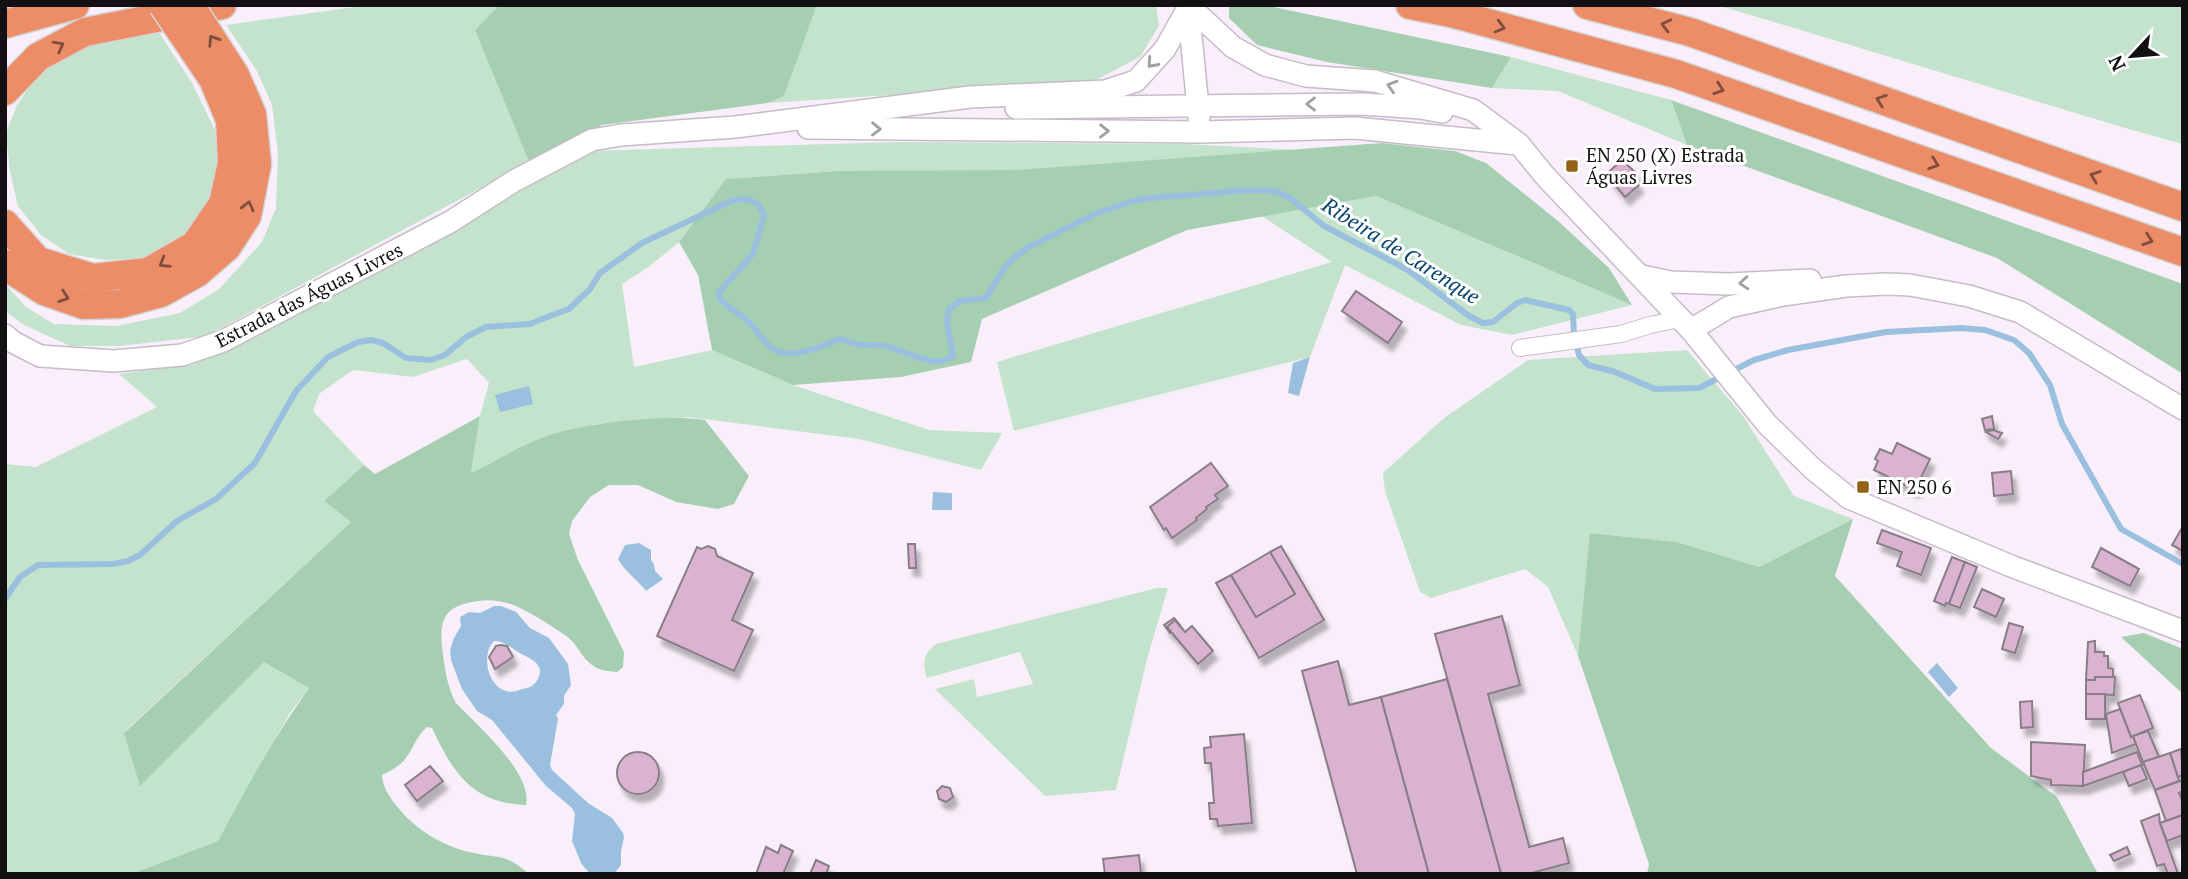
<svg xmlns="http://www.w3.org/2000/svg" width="2188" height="879" font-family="'PT Serif',serif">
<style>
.green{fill:#c4e3cd}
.forest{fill:#a6cfb2}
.water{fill:#9bbfdf;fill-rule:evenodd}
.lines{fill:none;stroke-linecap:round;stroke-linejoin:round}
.stream{stroke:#9bbfdf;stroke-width:6}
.building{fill:#dab3d1;stroke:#897e86;stroke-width:2;filter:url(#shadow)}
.street-casing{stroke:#c6bcc7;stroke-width:18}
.secondary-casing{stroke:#c6bcc7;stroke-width:24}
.highway-casing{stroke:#d5d4d5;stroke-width:31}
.street{stroke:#fff;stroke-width:16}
.secondary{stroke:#fff;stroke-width:21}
.highway{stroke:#ec8d68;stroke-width:28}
.highway-bridge-casing{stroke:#d5d4d5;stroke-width:31;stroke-linecap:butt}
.highway-bridge{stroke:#ec8d68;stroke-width:28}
.oneway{stroke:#804e3e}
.oneway2{stroke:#a19fa1}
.poi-dot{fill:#956215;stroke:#fff;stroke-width:2.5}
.labels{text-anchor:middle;stroke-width:6;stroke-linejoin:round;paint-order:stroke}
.poi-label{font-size:19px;fill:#131013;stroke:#fff;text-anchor:start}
.street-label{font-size:19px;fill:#131013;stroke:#fff}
.water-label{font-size:21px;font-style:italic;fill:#06446c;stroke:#fff}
</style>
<defs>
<filter id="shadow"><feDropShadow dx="4.5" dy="8" stdDeviation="2" flood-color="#0004"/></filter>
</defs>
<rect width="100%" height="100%" fill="#f9effa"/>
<g class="green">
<polygon points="370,5 499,5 475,30 529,162 206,336 120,346 70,346 24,325 5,311 5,284 26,307 54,324 116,326 180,313 219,289 262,242 276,208 278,153 272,105 257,71 226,25"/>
<polygon points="815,5 1156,5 1159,26 1140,57 1092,82 768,103 784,96"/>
<polygon points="1717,5 2183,5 2183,144 2132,130"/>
<polygon points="158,31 192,83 214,128 219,166 216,183 195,227 145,258 105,260 69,254 41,235 18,206 10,172 6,133 17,105 35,79 64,52 92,41"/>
<polygon points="1511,57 1671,100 1687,145 1558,91 1492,88"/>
<polygon points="895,142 1185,144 1298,150 1012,171 836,171 727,179 679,242 650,266 622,284 634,367 712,350 793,385 929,430 1002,433 981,470 859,439 688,417 597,424 544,437 471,473 480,416 489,383 467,359 413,377 353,370 319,394 313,411 364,465 324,501 351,522 124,732 264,661 309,688 290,713 218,841 131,874 5,874 5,464 36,467 157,407 119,374 194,364 587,151"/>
<polygon points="1376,196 1632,305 1512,335 1461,325 1345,265 1310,357 1014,431 997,362 1332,262 1260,215"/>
<polygon points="1687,350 1743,416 1794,496 1853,519 1759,567 1677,542 1591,533 1578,656 1548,587 1525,569 1431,598 1420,592 1385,491 1383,473 1444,418 1528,360"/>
<path d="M1157,588H1168L1147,659L1116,790L1045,796L935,689L974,679L977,697L1033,684L1020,652L927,678C922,663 923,654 936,644Z"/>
</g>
<g class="forest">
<polygon points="499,5 815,5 816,7 784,96 768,103 602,125 529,162 475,30"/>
<polygon points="1229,5 1264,5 1511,57 1492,88 1327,62 1257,45 1229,18"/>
<polygon points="1671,100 2183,284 2183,374 1997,258 1687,145"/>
<polygon points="1382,143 1455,151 1486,163 1558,221 1609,268 1632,305 1376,196 1187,230 982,319 971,362 901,377 793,385 712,350 698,275 679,242 726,179 836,171 1017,170"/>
<path d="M480,416L471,473C495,462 519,446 544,437C583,423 664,414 705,420L749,476L734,504L718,509L676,502L638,485H609L590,497L572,521L569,534L578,560L624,652L623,667L617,672C608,671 600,671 592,665C583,659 579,648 571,640C563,633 554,628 545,622C517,605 497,594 464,604C442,610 440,626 442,646C444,665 447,687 456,703C477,725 533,773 526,805C472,803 453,773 432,728L427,727C415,738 414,748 405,759C399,767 390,771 382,775C383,788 388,794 395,804C414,829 443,847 474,853C501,859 505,853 529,874H131L218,841C246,789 274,737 309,688L264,662L140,786L124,733L351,522L324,501L364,465L375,474Z"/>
<polygon points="1853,519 1835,576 1991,748 2057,797 2098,874 1647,874 1649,864 1578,656 1590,533 1677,542 1759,567"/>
<polygon points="2144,633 2183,649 2183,694 2121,637"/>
</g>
<g class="water">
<polygon points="1310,357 1299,396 1288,393 1293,363"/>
<polygon points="529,386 533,404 500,412 495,395"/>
<polygon points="933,492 952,493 952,510 932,510"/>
<path d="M639,543L651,550V560L654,564L655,571L663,579L646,591C637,579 626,573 618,559L625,545Z"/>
<path d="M494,606H501L516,612L530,628L549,638L568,664L571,685L564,696V704L556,715L558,719L550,765L552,770L588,803L612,818L623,833L624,837L621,851V865L614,874H590L581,863L572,841L575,814L572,808L546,786L492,720L477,711L462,689L451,660L450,650L454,638L461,626L460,617L469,612L480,613ZM494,641C504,641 510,647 518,652C531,659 548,665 536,682C532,687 528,688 522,689C517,691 511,693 506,691C487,685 481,654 494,641Z"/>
<polygon points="1937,663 1958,688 1949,697 1928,672"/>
</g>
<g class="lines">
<path class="stream" d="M5,599L20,577L38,565L113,564L128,561L140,555L177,521L216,499L255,463L296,391L328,357L358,342L371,340L383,343L406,358L431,360L445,355L466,337L486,327L530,324L547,317L569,309L590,289L600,273L642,243L733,200L747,199L758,204L764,215L753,254L719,292L720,299C729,309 741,314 750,323C758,331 763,342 772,348C790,362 822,346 840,339C846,340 851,343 856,344C867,346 878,344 889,347C909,352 933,370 953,356L947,321L949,309L960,301L986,298L1005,267L1015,257L1027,248L1093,215L1132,201L1152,198L1249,190L1274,191L1289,197L1324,226L1408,270L1469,316L1483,323L1493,322L1517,303L1525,300L1569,310L1573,314L1574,334L1579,355L1588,365L1615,372L1655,389L1699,388L1754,360L1788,350L1886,332L1961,328L1985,330L2014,340L2029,353L2050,385L2062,424L2121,529L2183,564"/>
</g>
<g class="building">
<polygon points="1622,160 1637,174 1633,177 1639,185 1625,197 1606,174"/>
<polygon points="1356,291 1402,322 1388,343 1342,311"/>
<polygon points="1992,416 1994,429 1985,430 1982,419"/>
<polygon points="1993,430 2002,433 1998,439 1986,432"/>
<polygon points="1897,443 1930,459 1915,490 1874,470 1878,461 1875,459 1880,449 1892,454"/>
<polygon points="1211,463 1228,486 1215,495 1218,499 1206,507 1207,509 1196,518 1197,520 1172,538 1166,528 1164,530 1150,507"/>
<polygon points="2011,471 2013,494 1994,496 1992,473"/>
<polygon points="2182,528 2183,528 2183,551 2172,545"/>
<polygon points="1882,530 1931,548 1921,575 1897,566 1902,552 1877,543"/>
<polygon points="908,544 915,544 916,568 909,568"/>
<polygon points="708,546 715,549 717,556 753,573 732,620 753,630 734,671 657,636 697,547 701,549"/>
<polygon points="1281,546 1324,620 1259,658 1216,583 1231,575 1256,617 1295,594 1270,552"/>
<polygon points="2101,548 2139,569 2130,586 2092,567"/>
<polygon points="1270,552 1295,594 1256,617 1231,575"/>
<polygon points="1952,557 1965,562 1949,604 1946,603 1945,606 1934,601"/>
<polygon points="1965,562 1977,567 1960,608 1949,604"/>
<polygon points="1982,589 2004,599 1996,617 1974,607"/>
<polygon points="1502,616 1520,685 1488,694 1528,842 1529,847 1563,838 1569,863 1528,874 1501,874 1435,634"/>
<polygon points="1174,618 1180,625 1170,633 1164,625"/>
<polygon points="1175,620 1185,632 1192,626 1213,651 1198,664 1167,627"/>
<polygon points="2009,623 2023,627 2015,653 2002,649"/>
<polygon points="2095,641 2095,652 2104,652 2104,656 2108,656 2108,668 2113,669 2113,677 2095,677 2095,680 2086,680 2088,642"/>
<polygon points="501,645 507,646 513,657 495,669 489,657 496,646"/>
<polygon points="1338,661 1349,705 1381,697 1429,874 1357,874 1302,671"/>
<polygon points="2095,677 2115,677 2114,695 2086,694 2086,680 2095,680"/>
<polygon points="1447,679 1487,823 1501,874 1429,874 1381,697"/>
<rect x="2086" y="694" width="19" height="25"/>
<polygon points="2140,695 2153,728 2131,737 2118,703"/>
<polygon points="2032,701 2033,727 2021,728 2020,702"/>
<polygon points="2120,709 2131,737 2133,736 2136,744 2112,753 2106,714"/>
<polygon points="2148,731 2159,757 2143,762 2133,736"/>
<polygon points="1244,734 1252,823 1218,826 1217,819 1210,819 1209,803 1214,803 1211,763 1205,763 1204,748 1211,747 1210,737"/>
<polygon points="2031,742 2085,745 2083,786 2051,785 2051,780 2031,776"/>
<polygon points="2181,749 2183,775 2178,777 2170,753"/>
<circle cx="638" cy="773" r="21"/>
<polygon points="2137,752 2142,765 2083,786 2083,772"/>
<polygon points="2170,753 2179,781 2155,790 2143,762"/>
<polygon points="2141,765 2147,779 2129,786 2123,772"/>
<polygon points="430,766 443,781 417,801 405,785"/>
<polygon points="2183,780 2183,791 2179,793 2183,802 2183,815 2166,821 2155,790"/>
<polygon points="942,786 950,788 953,797 946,802 939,799 937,791"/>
<polygon points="2159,814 2160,823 2178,874 2168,874 2164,864 2157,866 2141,821"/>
<polygon points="2183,815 2183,835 2167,841 2160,823"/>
<polygon points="781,845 793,851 783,874 756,874 766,847 778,853"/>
<polygon points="2127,847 2130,854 2114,861 2110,855"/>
<polygon points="1139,855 1141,874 1105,874 1103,859"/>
<polygon points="816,860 829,866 826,874 810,874"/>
</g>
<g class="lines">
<g class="street-casing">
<polyline id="street" points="1520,348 1621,334 1650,325 1680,319"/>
</g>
<g class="secondary-casing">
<g id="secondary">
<polyline points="1188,5 1199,118"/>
<polyline points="1189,6 1233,47 1265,65 1306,76 1375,81 1473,110 1519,144 1545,176 1691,330 1767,424 1813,469 1849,498 2011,566 2183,631"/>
<polyline points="1016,108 1363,104 1421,108 1442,112"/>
<polyline points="808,128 1200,132 1355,128 1517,144"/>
<polyline points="1642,276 1671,282 1728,284 1810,280"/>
<polyline points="1691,330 1729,307 1783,295 1846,286 1887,284 1910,285 1969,296 2020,312 2183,409"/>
<polyline points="5,335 13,342 40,356 114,361 182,355 223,341 450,222 514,181 592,140 621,135 735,127 970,97 1105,91 1136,81 1165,49 1189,6"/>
</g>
</g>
<g class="highway-casing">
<g id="highway">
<polyline points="1410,5 1451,13 1676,74 2183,252"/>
<polyline points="1587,5 1690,32 2183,207"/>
<polyline points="5,24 75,5"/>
<polyline points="5,91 38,57 85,32 222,5"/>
<polyline points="5,224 38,261 93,278 148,272 195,245 223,204 232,163 230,120 213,79"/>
<polyline points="5,264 10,269 44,291 84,305 120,304 161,293 197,273 227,247 247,216 257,164 252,114 235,75"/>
</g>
</g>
<use href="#street" class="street"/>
<use href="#secondary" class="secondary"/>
<use href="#highway" class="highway"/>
<g class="highway-bridge-casing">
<g id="highway-bridge">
<polyline points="163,5 213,79"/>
<polyline points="190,5 235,75"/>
</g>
</g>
<use href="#highway-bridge" class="highway-bridge"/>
</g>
<defs><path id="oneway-chevron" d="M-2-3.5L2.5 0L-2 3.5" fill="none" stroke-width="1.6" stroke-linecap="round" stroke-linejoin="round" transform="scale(1.75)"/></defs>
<g class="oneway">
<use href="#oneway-chevron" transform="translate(1666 25) rotate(-166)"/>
<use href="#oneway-chevron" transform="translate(1500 27) rotate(15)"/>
<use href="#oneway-chevron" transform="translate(213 40) rotate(-123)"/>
<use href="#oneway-chevron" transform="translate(59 46) rotate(-28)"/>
<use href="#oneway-chevron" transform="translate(1719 89) rotate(19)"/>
<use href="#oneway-chevron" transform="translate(1881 100) rotate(-160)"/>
<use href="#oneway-chevron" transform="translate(1934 164) rotate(19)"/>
<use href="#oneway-chevron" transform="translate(2095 176) rotate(-160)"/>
<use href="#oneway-chevron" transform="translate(248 206) rotate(-76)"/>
<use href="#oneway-chevron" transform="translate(2148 240) rotate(19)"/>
<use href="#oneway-chevron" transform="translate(164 263) rotate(149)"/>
<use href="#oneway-chevron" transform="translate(64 297) rotate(19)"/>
</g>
<g class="oneway2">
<use href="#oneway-chevron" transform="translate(1152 63) rotate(132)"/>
<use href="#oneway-chevron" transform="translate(1392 86) rotate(-163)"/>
<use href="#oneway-chevron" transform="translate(1311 104) rotate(180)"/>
<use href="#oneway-chevron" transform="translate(876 129) rotate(1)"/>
<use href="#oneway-chevron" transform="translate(1104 131) rotate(1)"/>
<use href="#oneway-chevron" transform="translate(1744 283) rotate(176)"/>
</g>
<g class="poi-dot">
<rect x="1565" y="159" width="14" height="14" rx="3.5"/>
<rect x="1856" y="480" width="14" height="14" rx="3.5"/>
</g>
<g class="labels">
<g class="poi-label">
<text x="1586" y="162">EN 250 (X) Estrada<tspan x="1586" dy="22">Águas Livres</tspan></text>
<text x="1877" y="494">EN 250 6</text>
</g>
<g class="street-label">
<text transform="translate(309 295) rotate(-27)" y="7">Estrada das Águas Livres</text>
</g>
<g class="water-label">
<text transform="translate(1401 251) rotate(32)" y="7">Ribeira de Carenque</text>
</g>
</g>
<rect width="2188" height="879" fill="none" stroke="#131013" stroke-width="14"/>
<g transform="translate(2132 56) rotate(244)" stroke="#ffffff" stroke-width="5" paint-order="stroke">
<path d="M0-5L12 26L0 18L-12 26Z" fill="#131013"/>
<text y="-10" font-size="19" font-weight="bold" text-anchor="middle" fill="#131013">N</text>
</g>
</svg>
